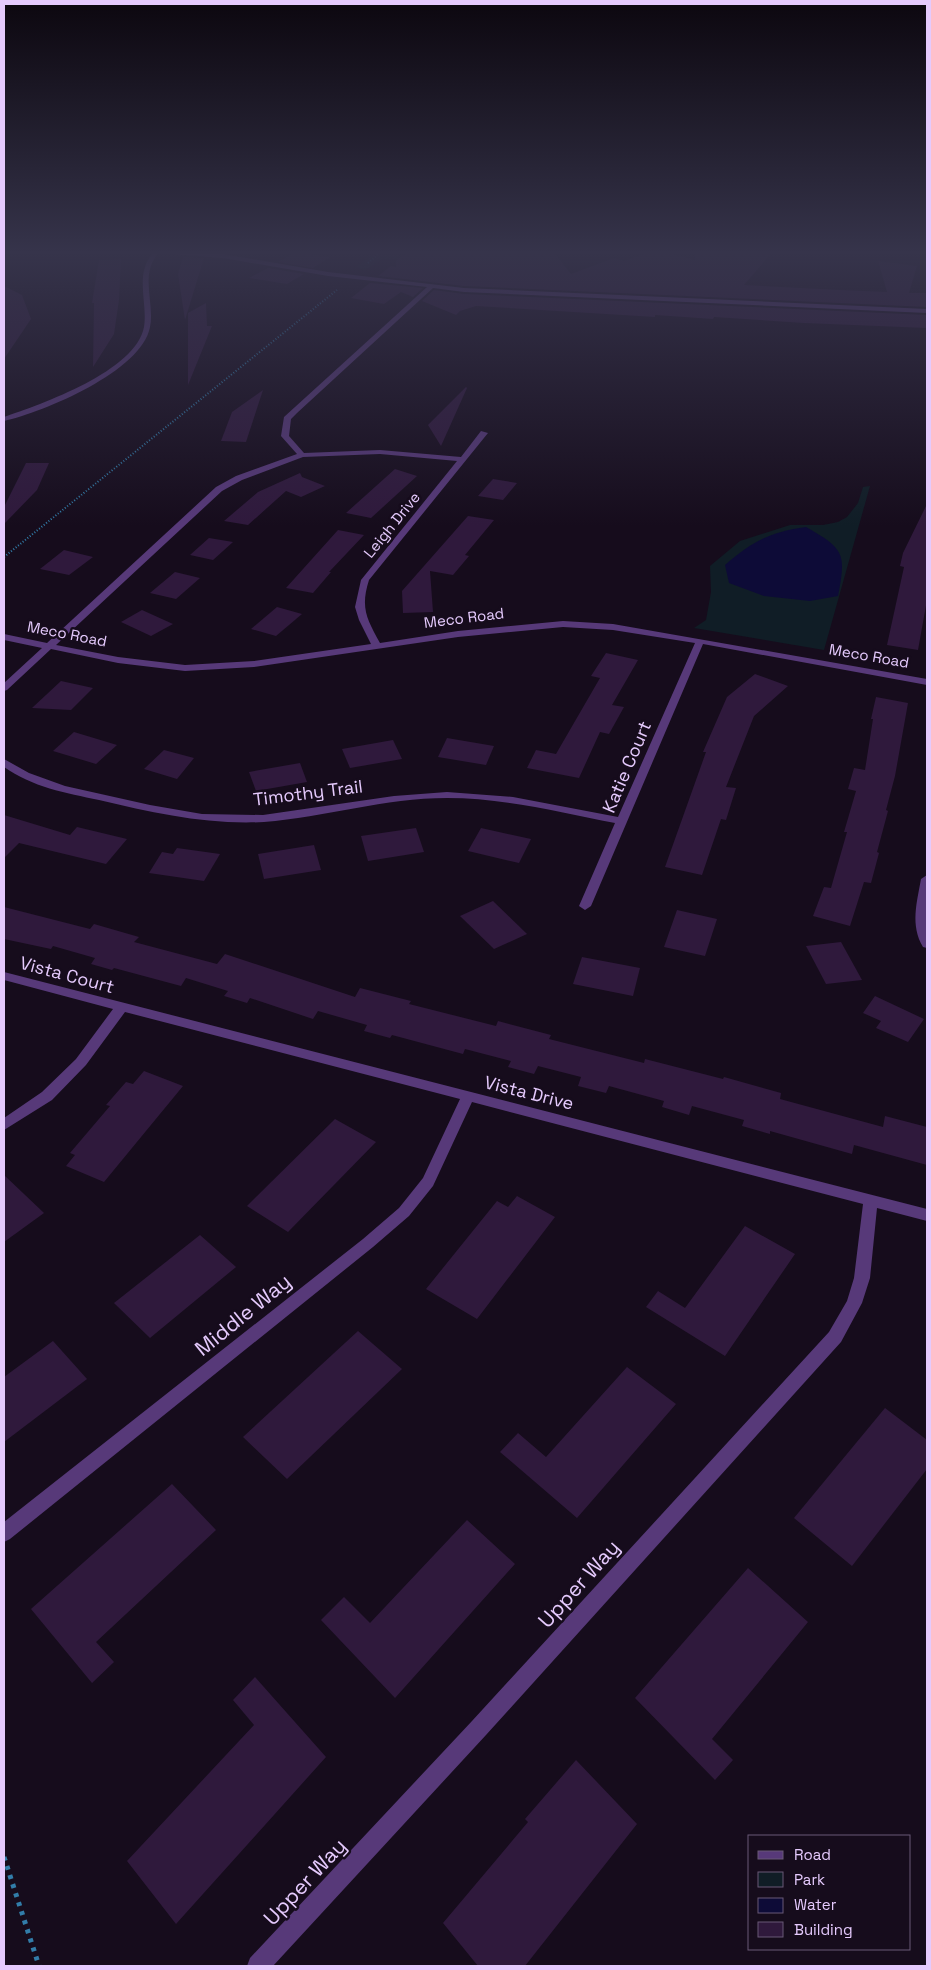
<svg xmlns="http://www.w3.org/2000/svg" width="931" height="1970" font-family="'Space Grotesk',sans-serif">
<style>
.green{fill:#101d26}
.water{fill:#0d0b37}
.building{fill:#2f193c}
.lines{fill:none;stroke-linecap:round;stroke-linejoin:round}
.path-far1{stroke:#327da9;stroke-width:2;stroke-dasharray:1 2;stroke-linecap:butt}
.path{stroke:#327da9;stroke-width:5;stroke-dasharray:4 5.5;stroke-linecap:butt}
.minor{fill:#573979;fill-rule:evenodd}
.labels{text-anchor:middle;stroke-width:5;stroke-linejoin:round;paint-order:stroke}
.far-street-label{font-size:15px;fill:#e5cafd;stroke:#160c1c}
.street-label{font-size:18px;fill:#e5cafd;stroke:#160c1c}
.near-street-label{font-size:21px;fill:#e5cafd;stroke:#160c1c}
</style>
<rect width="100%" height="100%" fill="#160c1c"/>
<g class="green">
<polygon points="375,250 401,250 397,255 452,258 456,262 382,259 365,270 357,267"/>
<polygon points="870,486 824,650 694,628 706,620 711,592 710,566 740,541 790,525 823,525 838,522 847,517 858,503 863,487"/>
</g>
<path class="water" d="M806,527C845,549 846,554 838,596L810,601L764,596L729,583L725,565C752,541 771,532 806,527Z"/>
<g class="building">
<polygon points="410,250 552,250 571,274 614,258 624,261 652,251 658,253 661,251 695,260 695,250 774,250 744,285 840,290 887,292 878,261 917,266 909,293 927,293 927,307 464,286 378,276 391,266 396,267 396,261"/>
<polygon points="295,252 330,257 313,268 278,262"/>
<polygon points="183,257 204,258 185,320 178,274"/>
<polygon points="121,259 119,300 114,334 93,367 94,303 92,303 99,260"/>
<polygon points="268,268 304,274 287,284 249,278"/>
<polygon points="370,283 423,288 413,297 401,292 384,304 351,298"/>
<polygon points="4,286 22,295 31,319 4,359"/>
<polygon points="434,290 464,294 927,315 927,328 804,323 714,317 713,319 655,315 655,317 476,306 460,311 456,315 422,301"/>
<polygon points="206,303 207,326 212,326 188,385 188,313"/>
<polygon points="466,387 467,388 441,446 428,425"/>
<polygon points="263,390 246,442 221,441 232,412"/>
<polygon points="26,463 49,463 37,490 4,524 4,507"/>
<polygon points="395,469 417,476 371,518 346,513"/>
<polygon points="300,473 302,477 325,486 301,497 286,491 248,525 224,521 258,492"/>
<polygon points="493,479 517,483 503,500 478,496"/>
<polygon points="927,504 927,600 918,650 887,645 904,567 900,566 903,553"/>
<polygon points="468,516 494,520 465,555 469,556 453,575 430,571 433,612 403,613 402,591"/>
<polygon points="338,530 364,535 329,572 331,572 313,593 286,588"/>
<polygon points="209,538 233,542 213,560 190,555"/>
<polygon points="64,550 93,557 69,575 40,569"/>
<polygon points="175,572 200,578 176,599 150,593"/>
<polygon points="277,607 302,614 276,636 251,629"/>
<polygon points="142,610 173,624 151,636 121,622"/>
<polygon points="606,653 638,660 612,705 624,707 609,734 600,732 579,778 527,768 536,750 556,754 600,678 591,676"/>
<polygon points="755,674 788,686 754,716 726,787 736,788 726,820 721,819 702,875 665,867 706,752 703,752 727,697"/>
<polygon points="61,681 93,688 71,710 32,708"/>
<polygon points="876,697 908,703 895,776 886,810 888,811 877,852 879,853 871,883 864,882 850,926 813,916 824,887 831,888 847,832 844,832 856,791 848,789 854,768 865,770 873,719 871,719"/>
<polygon points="74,732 117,745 96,764 53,751"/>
<polygon points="447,738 494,746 486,765 438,757"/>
<polygon points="393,740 402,759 350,768 342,749"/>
<polygon points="164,750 194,758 177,779 144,769"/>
<polygon points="300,763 307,782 256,791 249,772"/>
<polygon points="4,815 70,835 77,827 127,839 106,864 19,843 4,858"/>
<polygon points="416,828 424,852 368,861 361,836"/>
<polygon points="481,828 531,839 519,863 468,851"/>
<polygon points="314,845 321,870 264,879 258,854"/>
<polygon points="177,848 220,854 204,881 149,873 162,852 173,854"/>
<polygon points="493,901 527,934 494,949 460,916"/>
<polygon points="4,907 90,929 94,924 139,937 134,942 217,964 225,954 355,997 360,988 411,1001 409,1004 496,1026 498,1021 551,1035 549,1039 644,1063 645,1059 723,1079 724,1077 781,1093 780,1099 883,1127 885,1116 927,1127 927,1165 854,1145 852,1154 770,1131 770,1134 742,1126 744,1120 692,1106 689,1115 662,1107 664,1101 609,1086 606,1093 578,1086 581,1077 538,1066 534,1074 508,1067 511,1061 465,1049 463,1054 392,1035 390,1038 364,1031 367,1025 318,1011 313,1019 250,998 247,1003 224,996 228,991 186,978 181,986 114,968 112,970 91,964 95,958 53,946 51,949 4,939"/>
<polygon points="677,910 717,919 705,956 664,947"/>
<polygon points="841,942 862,980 826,984 806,946"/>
<polygon points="582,957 640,968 633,996 573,984"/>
<polygon points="875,996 924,1019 908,1042 876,1028 881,1021 863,1013"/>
<polygon points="144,1071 183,1086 104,1182 66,1166 75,1155 70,1153 110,1106 106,1105 126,1082 133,1084"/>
<polygon points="335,1119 376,1142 288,1232 247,1206"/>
<polygon points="4,1175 44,1213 4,1242"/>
<polygon points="517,1196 555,1217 477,1319 426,1289 497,1201 508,1207"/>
<polygon points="745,1226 795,1254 725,1356 646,1307 658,1291 685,1308"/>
<polygon points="200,1235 236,1267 150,1338 114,1303"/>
<polygon points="358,1331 402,1369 287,1479 243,1437"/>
<polygon points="53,1341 87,1379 4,1442 4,1377"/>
<polygon points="627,1367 676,1404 577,1518 500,1452 518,1433 546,1457"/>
<polygon points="885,1408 927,1440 927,1469 852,1566 794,1518"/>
<polygon points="172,1484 216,1530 96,1642 114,1662 92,1683 31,1609"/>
<polygon points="467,1520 515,1564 395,1698 321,1620 344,1597 370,1623"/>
<polygon points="748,1568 808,1622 712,1739 733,1760 715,1780 635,1698"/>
<polygon points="255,1677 326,1757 176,1924 127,1861 254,1725 233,1700"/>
<polygon points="576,1760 637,1824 525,1966 478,1966 443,1923 528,1822 525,1819"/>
</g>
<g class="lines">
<g class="path-far1">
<polyline points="368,263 383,250"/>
<polyline points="4,557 337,290"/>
</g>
<polyline class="path" points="4,1857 39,1966"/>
<g class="minor">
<polygon points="10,250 22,250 4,255 4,251"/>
<path d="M129,250L223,254L328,272L464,288L927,309V313L464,292L433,288L297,413L291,419L289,436L304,453L380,450L461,457L481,431L488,433L369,580C360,608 367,619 380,643L458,631L563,621L613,624L927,679V685L703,644L591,906L585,910L579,906L615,823C560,812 504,798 447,798C385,798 325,817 264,822C207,825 154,813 99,800C66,793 32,787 4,767V759L29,773L65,786L150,805L202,814L263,815L394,796L447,792L513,797L618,817L695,643L613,630L563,627L458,637L254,667L185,671L118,663L51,649L7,690L4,691V683L42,648L4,640V634L47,643L216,487L236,476L297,454L281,436L284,417L427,287L328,276L223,258L159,253C139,273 155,303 150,327C142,371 44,412 4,421V417C42,404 136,371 144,327C148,303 134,274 153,253ZM380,454L457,461L361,580L355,607L359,620L371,644L254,661L185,665L118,657L56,645L222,491L242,480L303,457Z"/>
<path d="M927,875V948L923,947C910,925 917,902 921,879Z"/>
<polygon points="4,972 927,1209 927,1221 877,1208 870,1278 862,1303 841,1342 486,1735 273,1966 247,1966 250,1958 472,1721 829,1332 847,1301 854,1278 863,1204 472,1102 433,1186 409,1216 373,1247 10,1539 4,1542 4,1522 363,1239 399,1208 423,1178 460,1099 125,1012 86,1065 52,1100 4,1130 4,1118 42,1092 76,1059 113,1009 4,980"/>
</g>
</g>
<linearGradient id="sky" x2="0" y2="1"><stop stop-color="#0c070f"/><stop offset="0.48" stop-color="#36344b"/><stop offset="1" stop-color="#36344b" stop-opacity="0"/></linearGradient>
<rect width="931" height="526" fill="url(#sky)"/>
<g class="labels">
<g class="far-street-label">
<text transform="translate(392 525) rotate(-51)" y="5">Leigh Drive</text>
<text transform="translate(464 618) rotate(-7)" y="5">Meco Road</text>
<text transform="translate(67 634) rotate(11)" y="5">Meco Road</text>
<text transform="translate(869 656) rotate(10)" y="5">Meco Road</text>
</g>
<g class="street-label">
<text transform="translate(627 767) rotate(-67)" y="6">Katie Court</text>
<text transform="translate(308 793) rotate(-7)" y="6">Timothy Trail</text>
<text transform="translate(67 975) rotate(15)" y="6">Vista Court</text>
<text transform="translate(529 1093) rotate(14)" y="6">Vista Drive</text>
</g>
<g class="near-street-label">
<text transform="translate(243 1315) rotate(-39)" y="7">Middle Way</text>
<text transform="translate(579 1584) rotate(-48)" y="7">Upper Way</text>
<text transform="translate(305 1882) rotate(-47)" y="7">Upper Way</text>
</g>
</g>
<rect width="931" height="1970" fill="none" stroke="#e5cafd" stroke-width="10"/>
<rect x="748" y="1835" width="162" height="115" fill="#160c1c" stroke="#695876"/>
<rect x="758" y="1851" width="25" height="8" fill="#573979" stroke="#695876"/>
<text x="794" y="1860" font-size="15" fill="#e5cafd">Road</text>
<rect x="758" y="1872" width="25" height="15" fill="#101d26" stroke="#695876"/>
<text x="794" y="1885" font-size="15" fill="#e5cafd">Park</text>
<rect x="758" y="1898" width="25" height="15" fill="#0d0b37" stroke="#695876"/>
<text x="794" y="1910" font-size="15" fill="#e5cafd">Water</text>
<rect x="758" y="1922" width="25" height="15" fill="#2f193c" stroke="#695876"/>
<text x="794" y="1935" font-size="15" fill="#e5cafd">Building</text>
</svg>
